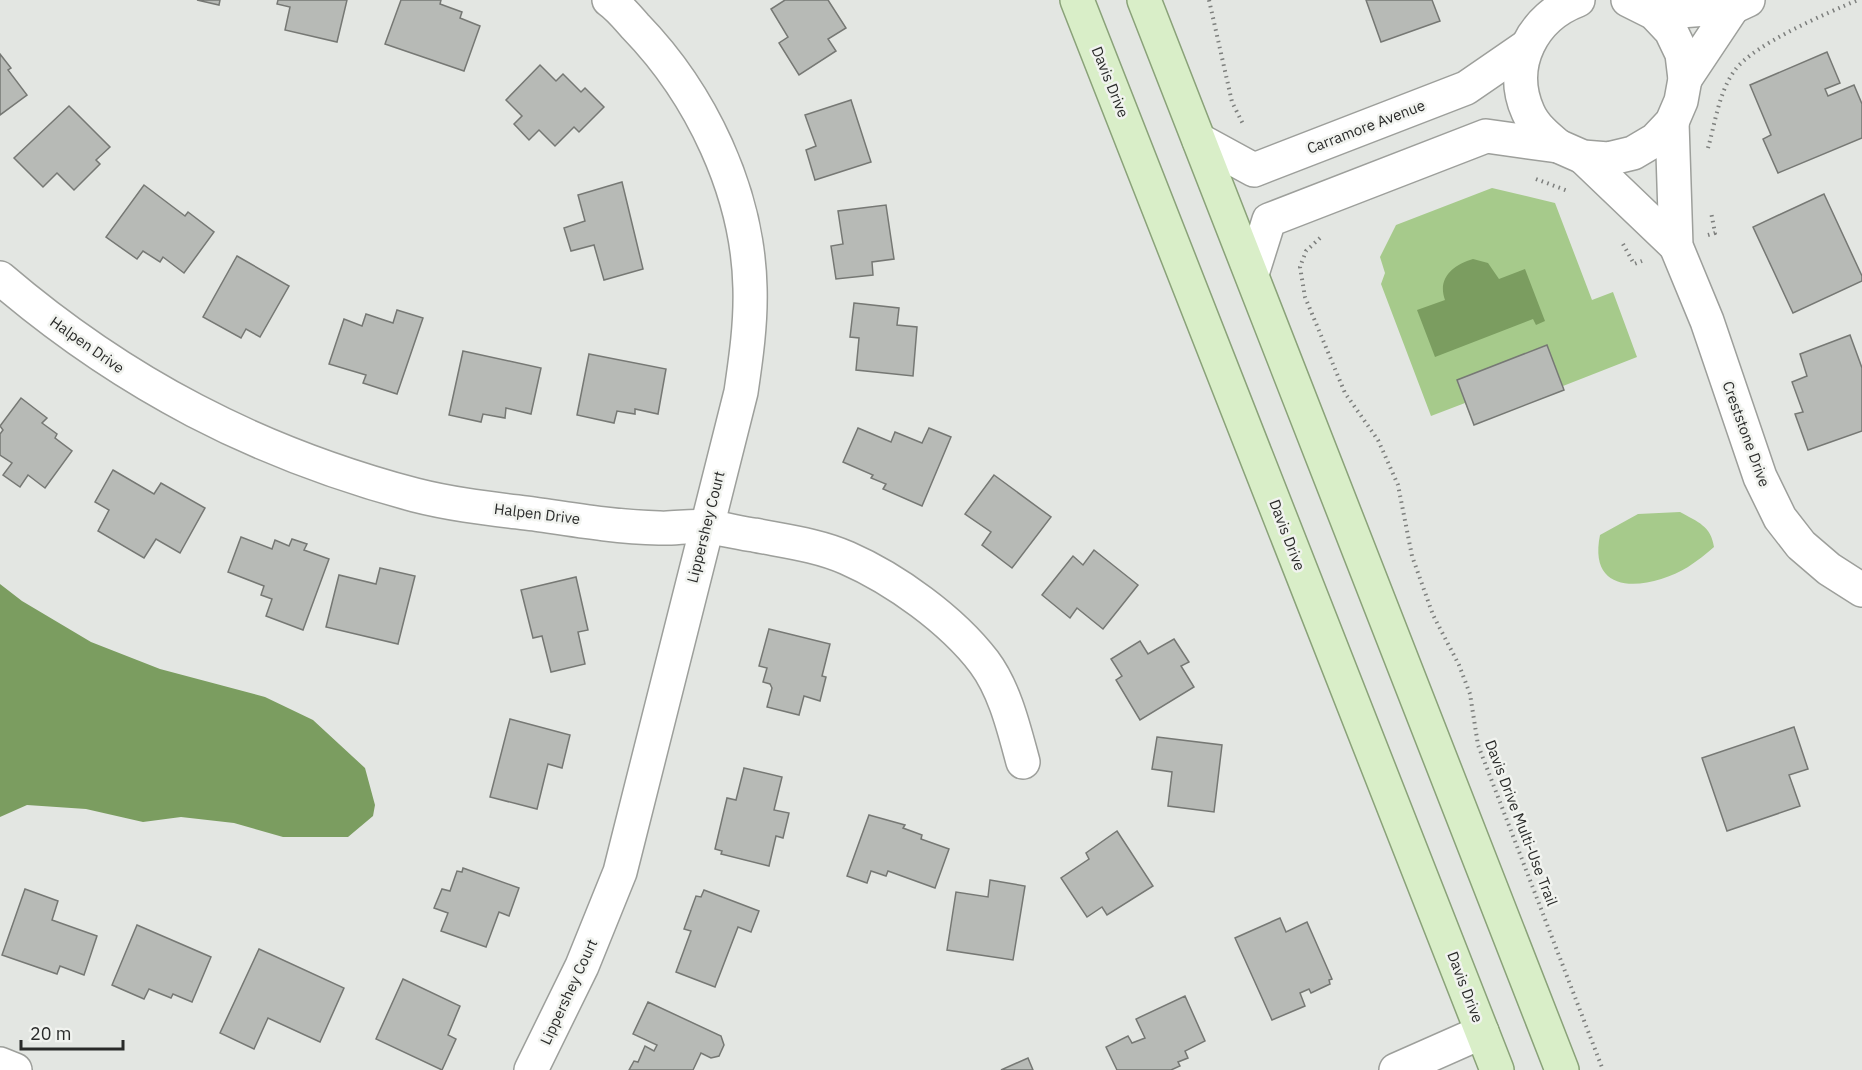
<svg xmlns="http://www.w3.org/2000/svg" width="1862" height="1070" font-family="'IBM Plex Sans',sans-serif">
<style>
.green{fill:#a6ca8b}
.water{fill:#7b9d60}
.building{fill:#b7bab6;stroke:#767874;stroke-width:1.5}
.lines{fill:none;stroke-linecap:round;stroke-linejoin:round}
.minor-casing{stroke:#9d9f9b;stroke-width:36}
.primary-casing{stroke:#8aa279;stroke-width:36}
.path{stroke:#7d7f7d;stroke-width:4;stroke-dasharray:1.5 4.5;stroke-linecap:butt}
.minor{stroke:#fff;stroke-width:33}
.primary{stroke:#d9eec8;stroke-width:33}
.labels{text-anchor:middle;stroke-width:5;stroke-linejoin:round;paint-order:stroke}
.street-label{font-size:15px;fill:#292a29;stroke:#f1f3ef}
</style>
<rect width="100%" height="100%" fill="#e3e6e2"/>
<g class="green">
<polygon points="1492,188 1555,203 1592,300 1613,292 1637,357 1563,386 1564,390 1474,425 1465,403 1431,416 1381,284 1385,273 1380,257 1396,225"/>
<path d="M1680,512C1698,522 1711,526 1714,547C1706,554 1697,561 1688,567C1651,589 1587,599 1600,535L1638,514Z"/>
</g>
<g class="water">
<path d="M1473,259L1488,263L1499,279L1525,269L1545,321L1536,325L1533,319L1435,357L1417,310L1445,300C1437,278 1453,265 1473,259Z"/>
<polygon points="0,584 22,601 91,642 160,669 265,697 313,720 365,768 375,805 373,816 348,837 283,837 234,823 181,817 143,822 86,809 27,805 0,817"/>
</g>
<g class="building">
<polygon points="197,0 220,0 219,5"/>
<polygon points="278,0 347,0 337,42 285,30 290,7 277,4"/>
<polygon points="401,0 441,0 440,4 462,12 460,18 480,26 464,71 385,44"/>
<polygon points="785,0 828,0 846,28 828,39 836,51 799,75 779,43 788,37 771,9"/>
<polygon points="1366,0 1432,0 1440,21 1381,42"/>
<polygon points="1827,52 1840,83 1825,89 1828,96 1854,85 1862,104 1862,138 1778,173 1763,139 1771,135 1750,85"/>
<polygon points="0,54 11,68 8,70 27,95 0,115"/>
<polygon points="540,65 556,81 563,74 581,92 585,88 604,107 579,132 574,127 555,146 539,130 529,140 514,124 522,116 506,100"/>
<polygon points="851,100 871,162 815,180 806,150 816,146 805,115"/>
<polygon points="69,106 110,147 96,160 100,164 74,190 57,173 43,187 14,158"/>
<polygon points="622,182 643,269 604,280 594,245 571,251 564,228 585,221 578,195"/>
<polygon points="144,185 185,216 188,212 214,232 184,273 163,257 160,262 143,251 137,259 106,237"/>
<polygon points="1824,194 1862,276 1862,281 1793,313 1753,227"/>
<polygon points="886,205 894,259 872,262 873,275 836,279 831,246 843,244 838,211"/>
<polygon points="237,256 289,286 260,337 246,329 241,338 203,317"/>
<polygon points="854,303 899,308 897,325 917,327 913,376 856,370 859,338 850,337"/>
<polygon points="397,310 423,318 397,394 363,383 366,375 329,364 344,319 362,326 366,314 393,323"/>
<polygon points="1850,335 1862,368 1862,431 1808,450 1795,414 1803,412 1792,382 1807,376 1800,354"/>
<polygon points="1547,345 1564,390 1474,425 1457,380"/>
<polygon points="463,351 541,368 531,414 506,408 505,418 483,414 481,422 449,415"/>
<polygon points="589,354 666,369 658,414 635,409 635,414 617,411 614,423 577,415"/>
<polygon points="21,398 47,418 42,423 57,434 55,438 72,451 45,488 28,475 20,487 3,475 12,463 0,455 0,434 3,430 0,426"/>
<polygon points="858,428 891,442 895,432 922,443 929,428 951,437 922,506 883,489 886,484 871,478 873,475 843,462"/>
<polygon points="113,470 154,494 161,483 205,508 180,553 156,539 144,558 98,531 109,510 95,502"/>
<polygon points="994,475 1051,517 1012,568 982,545 991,532 965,514"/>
<polygon points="241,537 272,549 275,540 289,546 292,539 307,544 304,550 329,559 303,630 266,616 272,599 261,595 264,586 228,572"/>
<polygon points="1094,550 1138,585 1103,629 1077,608 1070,618 1042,595 1073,556 1083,565"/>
<polygon points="380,568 415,576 398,644 326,627 339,575 376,584"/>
<polygon points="576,577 588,630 578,632 585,664 551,672 542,636 533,638 521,590"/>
<polygon points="769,629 830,644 822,676 826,677 820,701 804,696 799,715 767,707 772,688 770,684 763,682 767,668 759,666"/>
<polygon points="1174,639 1189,662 1181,666 1194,687 1140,720 1116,680 1122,676 1111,659 1140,641 1148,654"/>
<polygon points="510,719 570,735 562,768 548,764 537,809 490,797"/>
<polygon points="1794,727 1808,769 1789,775 1800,806 1727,831 1702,758"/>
<polygon points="1157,737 1222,745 1214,812 1168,806 1172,772 1152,769"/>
<polygon points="744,768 782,777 774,810 789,813 783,838 776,836 769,866 721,854 722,851 715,849 727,798 736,800"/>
<polygon points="869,815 905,825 903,828 922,835 921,839 949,849 935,888 888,871 886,876 871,871 867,883 847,876"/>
<polygon points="1117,831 1153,886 1107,915 1102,907 1087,917 1061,878 1089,859 1086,853"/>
<polygon points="463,868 519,888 509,916 499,912 486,947 441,931 448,913 434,908 442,889 450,891 457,871 462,872"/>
<polygon points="990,880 1025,886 1013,960 947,950 956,892 988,897"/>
<polygon points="25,889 58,901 52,920 97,936 84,975 60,966 57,974 2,955"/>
<polygon points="704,890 759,911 751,932 738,927 715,987 676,972 691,931 684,929 696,896 701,897"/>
<polygon points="1280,918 1286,932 1307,922 1332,979 1329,980 1330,984 1311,993 1309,989 1300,993 1305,1006 1272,1020 1235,938"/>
<polygon points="137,925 211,957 192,1002 173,994 171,998 149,989 144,999 112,985"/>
<polygon points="259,949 344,988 320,1042 268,1018 254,1049 220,1033"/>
<polygon points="403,979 460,1006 448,1035 456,1039 442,1070 376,1039"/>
<polygon points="1185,996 1205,1041 1185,1051 1188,1058 1178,1062 1180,1066 1171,1070 1117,1070 1106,1047 1128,1036 1132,1043 1145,1038 1136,1019"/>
<polygon points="648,1002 721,1036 724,1045 719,1056 711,1058 701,1053 693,1070 629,1070 634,1061 638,1062 645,1046 654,1051 657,1045 633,1034"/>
<polygon points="1028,1058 1033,1070 1001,1070"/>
</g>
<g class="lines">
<g class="minor-casing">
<g id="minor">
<polyline points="1654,13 1733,7 1748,0"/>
<polyline points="1685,79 1733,7"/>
<polyline points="1672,122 1676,246 1707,321 1760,477 1780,518 1801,545 1829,569 1862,590"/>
<polyline points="1199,140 1254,170 1466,88 1527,46"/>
<path d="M1558,146C1546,136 1534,126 1528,112C1507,65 1533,17 1578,0"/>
<polyline points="1583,157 1676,246"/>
<polyline points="1252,274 1269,220 1486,136 1558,146 1583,157 1608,159 1633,153 1655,140 1672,122 1681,101 1685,79 1682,54 1671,31 1654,13 1628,0"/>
<path d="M0,278C124,384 257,453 415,495C454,505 494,509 534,514C575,520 617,527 659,528C674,529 691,525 706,527C722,528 738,533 754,535C784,541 818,545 847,558C895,579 952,620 984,662C1005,690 1014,729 1023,762"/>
<polyline points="0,1064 15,1070"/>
<path d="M531,1070L582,966L620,872L741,392C746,358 751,323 750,288C748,192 701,94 635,26C627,17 619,7 609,0"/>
<polyline points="1396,1070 1482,1032"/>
</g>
</g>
<g class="primary-casing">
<g id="primary">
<polyline points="1077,0 1497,1070"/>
<polyline points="1144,0 1562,1070"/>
</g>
</g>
<g class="path">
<polyline points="1209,0 1232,102 1243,124"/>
<path d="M1708,148C1715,124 1719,91 1735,70C1754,44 1827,13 1858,0"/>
<polyline points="1536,179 1568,191"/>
<polyline points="1708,235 1715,233 1711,212"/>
<polyline points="1320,238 1306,251 1300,267 1305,297 1345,393 1378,440 1398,485 1412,556 1433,615 1459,665 1470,694 1478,745 1603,1070"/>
<polyline points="1623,244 1634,264 1642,261"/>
</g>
<use href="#minor" class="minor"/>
<use href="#primary" class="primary"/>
</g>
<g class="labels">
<g class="street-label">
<text transform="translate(1110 82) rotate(68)" y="5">Davis Drive</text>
<text transform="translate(1366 127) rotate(-21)" y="5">Carramore Avenue</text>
<text transform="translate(87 345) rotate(35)" y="5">Halpen Drive</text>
<text transform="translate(1746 434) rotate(70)" y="5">Creststone Drive</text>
<text transform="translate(537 514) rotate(7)" y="5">Halpen Drive</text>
<text transform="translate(706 527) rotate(-76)" y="5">Lippershey Court</text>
<text transform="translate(1287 535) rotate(69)" y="5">Davis Drive</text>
<text transform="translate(1521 823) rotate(69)" y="5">Davis Drive Multi-Use Trail</text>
<text transform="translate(1465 987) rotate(69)" y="5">Davis Drive</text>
<text transform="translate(569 992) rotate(-65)" y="5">Lippershey Court</text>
</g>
</g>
<path d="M21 1040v9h102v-9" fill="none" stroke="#292a29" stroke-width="3"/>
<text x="30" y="1040" font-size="18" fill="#292a29" stroke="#f1f3ef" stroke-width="4.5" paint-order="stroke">20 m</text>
</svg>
